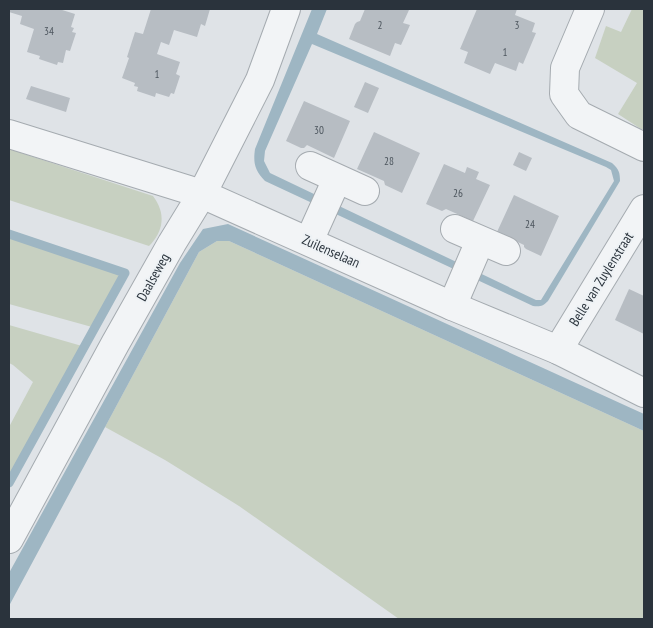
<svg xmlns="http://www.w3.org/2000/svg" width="653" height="628" font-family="'PT Sans Narrow',sans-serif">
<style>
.green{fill:#c7d0c1}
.water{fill:#9eb6c3;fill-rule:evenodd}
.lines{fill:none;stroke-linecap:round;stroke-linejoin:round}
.stream{stroke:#9eb6c3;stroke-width:9}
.building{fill:#b7bdc3}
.minor-casing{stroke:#a5abb0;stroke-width:30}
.minor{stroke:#f2f4f6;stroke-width:28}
.labels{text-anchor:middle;stroke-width:4;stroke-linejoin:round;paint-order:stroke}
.number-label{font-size:11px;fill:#4d565e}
.street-label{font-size:14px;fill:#2a333c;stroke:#eef2f5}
</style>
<rect width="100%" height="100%" fill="#dfe3e7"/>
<g class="green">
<polygon points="632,9 644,9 644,101 643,104 644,108 644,129 641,129 618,114 637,83 595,58 606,26 621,32"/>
<path d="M9,149L153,196C166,213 164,231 149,246L9,200Z"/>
<polygon points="9,234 117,272 119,276 92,327 9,304"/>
<polygon points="217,241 229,241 644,431 644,619 399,619 239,506 165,460 105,427 199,252"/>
<polygon points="9,325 82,346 73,364 9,476 9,427 33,382 13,365 9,363"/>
</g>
<g class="water">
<path d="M312,9H327L317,34L612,163C619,169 620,173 620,181L548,301C543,306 540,307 533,306L265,181C255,170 253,164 255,149ZM312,44L606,167L611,170L614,181L541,300H536L270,173L264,161L265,151Z"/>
<polygon points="228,224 644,414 644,431 229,241 217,241 199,252 9,606 9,573 180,263 203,229"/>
</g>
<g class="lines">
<polyline class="stream" points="9,234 125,273 9,483"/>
</g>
<g class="building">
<polygon points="9,9 59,9 75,14 71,27 74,28 72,32 76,33 70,51 66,50 63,63 58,62 57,65 39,59 40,56 27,52 34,29 20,24 22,16 9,12"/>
<polygon points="151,9 210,9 205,26 201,24 197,37 174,30 169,45 161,42 157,54 180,62 176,74 180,76 174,94 171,93 169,97 156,93 155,97 137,91 138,87 134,86 135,83 122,78 129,58 127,57 135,32 143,34"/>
<polygon points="365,9 409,10 403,23 410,25 401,45 395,43 390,56 349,39 355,24 357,22 360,21"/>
<polygon points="477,9 517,9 515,15 535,23 532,32 536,33 523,64 519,62 516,71 495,63 490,74 464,63 468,52 460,49"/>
<polygon points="365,82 379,88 368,113 354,107"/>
<polygon points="31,86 70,98 66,112 26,99"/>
<polygon points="304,101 350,121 334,158 307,145 304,148 301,148 286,141"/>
<polygon points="374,132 420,153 402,193 385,185 384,181 357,169"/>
<polygon points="519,152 532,158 526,171 513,165"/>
<polygon points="444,164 465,173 467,167 479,172 476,179 490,185 473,221 446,209 442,211 426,204"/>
<polygon points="514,195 559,216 541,256 526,249 524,247 524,245 497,232"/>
<polygon points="629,289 644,296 644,334 615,320"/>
</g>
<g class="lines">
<g class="minor-casing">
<g id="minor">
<polyline points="590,9 565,68 564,94 579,115 644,147"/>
<polyline points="9,134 202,194 452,306 558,350 644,393"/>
<polyline points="310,166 365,191"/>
<polyline points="455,229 506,251"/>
<polyline points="309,241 337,179"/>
<polyline points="452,306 480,241"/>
<polyline points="558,350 644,209"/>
<polyline points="9,539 115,344 172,243 202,194 260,80 286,9"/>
</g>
</g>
<use href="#minor" class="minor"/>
</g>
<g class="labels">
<g class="number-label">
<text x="380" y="29">2</text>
<text x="517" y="29">3</text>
<text x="49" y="35">34</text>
<text x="505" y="56">1</text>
<text x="157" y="78">1</text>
<text x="319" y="134">30</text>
<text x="389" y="165">28</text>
<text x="458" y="197">26</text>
<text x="530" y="228">24</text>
</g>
<g class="street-label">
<text transform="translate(331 251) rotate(24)" y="5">Zuilenselaan</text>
<text transform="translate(153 277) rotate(-61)" y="5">Daalseweg</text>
<text transform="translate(601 279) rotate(-58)" y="5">Belle van Zuylenstraat</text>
</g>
</g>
<rect width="653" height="628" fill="none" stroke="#2a333c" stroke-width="20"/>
</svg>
